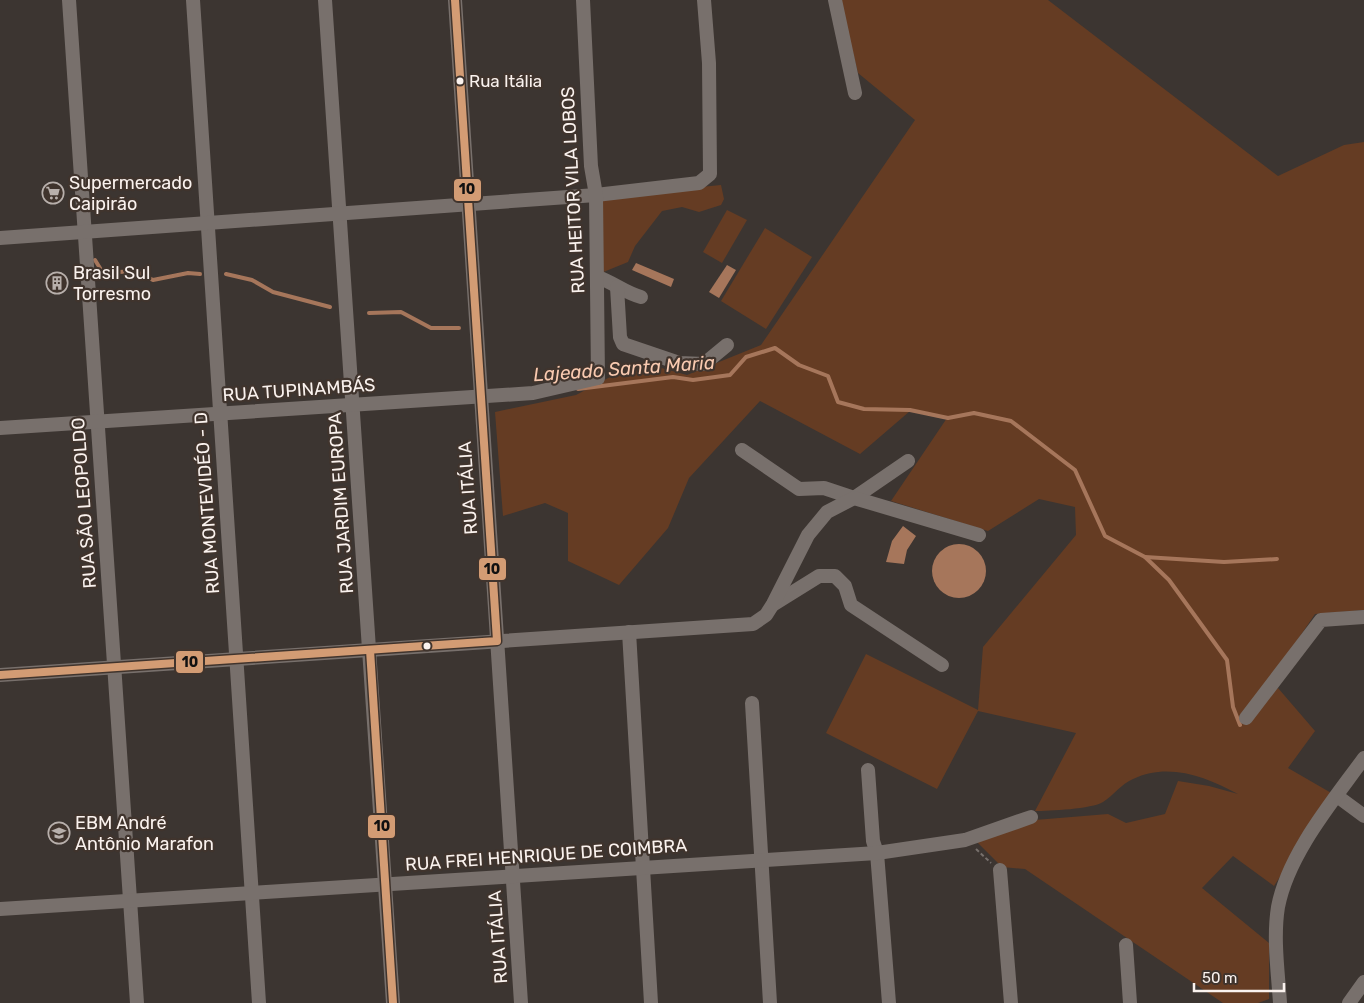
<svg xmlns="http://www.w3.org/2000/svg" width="1364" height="1003" font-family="Rubik,sans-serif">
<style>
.green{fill:#653c23}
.water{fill:#a6765b}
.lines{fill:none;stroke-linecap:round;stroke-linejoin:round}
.stream{stroke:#a6765b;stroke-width:4}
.path{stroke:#77706c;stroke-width:2;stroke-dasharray:4 2.5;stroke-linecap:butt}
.minor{stroke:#78706c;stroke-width:14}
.bus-1-casing{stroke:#40342d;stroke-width:11}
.bus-1{stroke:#d39c74;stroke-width:8}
.bus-dot{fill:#faf2ee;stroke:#40342d;stroke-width:2}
.labels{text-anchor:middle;stroke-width:4.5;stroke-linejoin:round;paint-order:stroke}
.bus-label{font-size:17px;fill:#faf2ee;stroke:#40342d;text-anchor:start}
.poi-label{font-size:18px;fill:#faf2ee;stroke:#40342d;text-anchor:start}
.street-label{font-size:18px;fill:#faf2ee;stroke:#40342d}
.water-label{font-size:19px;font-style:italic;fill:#f9cab0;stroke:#40342d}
.line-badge{stroke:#40342d;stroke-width:2}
.pale-badge-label{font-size:14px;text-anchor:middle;font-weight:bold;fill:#111}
</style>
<rect width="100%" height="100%" fill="#3c3531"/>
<g class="green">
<path d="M840,0H1048L1278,176L1344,145L1364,142V610L1315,614L1242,722L1278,688L1315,731L1288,768L1333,794L1274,886L1233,856L1202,888L1269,943V999L1258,1003H1223L1025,869L1002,867L976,841L1035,820L1108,814L1126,823L1165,814L1178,781L1209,786L1238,794C1206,777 1169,762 1133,779C1121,784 1114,795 1103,802C1092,809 1049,811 1035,811L1076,733L978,711L937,789L826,733L866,654L978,710L983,647L1076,535L1075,507L1039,499L988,531L891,501L947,418L910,411L860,454L760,401L689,478L668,528L619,585L568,561V513L545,503L503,516L495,412L576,395L610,377L654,366L687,375L761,345L915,120L858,73Z"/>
<polygon points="721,185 724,199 721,205 699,212 682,207 662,211 635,246 628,262 601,273 600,197"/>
<polygon points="727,210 747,220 722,263 703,252"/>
<polygon points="765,228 812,257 766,329 721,301"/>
</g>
<g class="water">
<polygon points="636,263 674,279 671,287 632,270"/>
<polygon points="727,265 736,270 719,298 709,292"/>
<polygon points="903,526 916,536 907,550 904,564 886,562 892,541"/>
<circle cx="959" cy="571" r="27"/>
</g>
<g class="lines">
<g class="stream">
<polyline points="95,260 103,273 135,271 153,280 188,273 200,274"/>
<polyline points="226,274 252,280 273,292 330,307"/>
<polyline points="369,313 401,312 431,328 459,328"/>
<polyline points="578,389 673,377 693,380 730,375 746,357 775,348 799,365 828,376 838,402 864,409 910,410 948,418 974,413 1011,421 1075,470 1105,536 1145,557 1169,580 1227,660 1233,707 1240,725"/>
<polyline points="1145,557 1224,562 1277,559"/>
</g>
<polyline class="path" points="976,849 991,863"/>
<g class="minor">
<polyline points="69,0 137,1003"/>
<polyline points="193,0 259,1003"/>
<polyline points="325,0 393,1003"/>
<polyline points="455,0 521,1003"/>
<polyline points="835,0 855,93"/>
<polyline points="0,238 596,195 699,183 710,174 709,63 704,0"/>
<path d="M597,277C613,282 625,293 641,297"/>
<polyline points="617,287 620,337 623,344 679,363 704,364 727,345"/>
<polyline points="0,428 533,393 598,378 596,195 591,166 583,0"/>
<polyline points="742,450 799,489 824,488 854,498 908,461"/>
<polyline points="774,604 819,576 835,576 845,586 851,605 942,665"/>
<polyline points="629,632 651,1003"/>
<polyline points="0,675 753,624 766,615 773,604 808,535 827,512 854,498 979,535"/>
<polyline points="752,703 770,1003"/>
<polyline points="1246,718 1321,620 1364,617"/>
<polyline points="868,770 873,841 877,853 889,1003"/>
<polyline points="1337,796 1364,816"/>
<polyline points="1000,870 1011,1003"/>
<polyline points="0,909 877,853 965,840 1031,817"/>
<polyline points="1126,945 1130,1003"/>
<path d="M1280,1003C1278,972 1273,938 1278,907C1288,854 1333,801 1364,758"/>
<polyline points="1349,1003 1364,982"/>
</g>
<g class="bus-1-casing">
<g id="bus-1">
<polyline points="370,650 393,1003"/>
<polyline points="0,675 497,641 455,0"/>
</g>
</g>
<use href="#bus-1" class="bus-1"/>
</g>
<defs>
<g id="supermarket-ring" transform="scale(1.125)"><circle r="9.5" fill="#40342d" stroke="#b8b0ac" stroke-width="1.5"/><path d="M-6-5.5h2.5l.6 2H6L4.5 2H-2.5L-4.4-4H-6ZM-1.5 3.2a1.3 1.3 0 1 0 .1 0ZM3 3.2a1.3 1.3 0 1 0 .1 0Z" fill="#b8b0ac"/></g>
<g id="building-ring" transform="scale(1.125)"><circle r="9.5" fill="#40342d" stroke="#b8b0ac" stroke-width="1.5"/><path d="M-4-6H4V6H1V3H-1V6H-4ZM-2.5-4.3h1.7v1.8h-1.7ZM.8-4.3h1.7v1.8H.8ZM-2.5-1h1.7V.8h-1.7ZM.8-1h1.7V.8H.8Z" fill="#b8b0ac"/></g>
<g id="school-ring" transform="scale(1.125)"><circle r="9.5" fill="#40342d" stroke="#b8b0ac" stroke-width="1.5"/><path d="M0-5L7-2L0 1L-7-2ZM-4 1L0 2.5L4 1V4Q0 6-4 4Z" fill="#b8b0ac"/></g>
</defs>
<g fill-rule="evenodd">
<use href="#supermarket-ring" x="53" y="193"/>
<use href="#building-ring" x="57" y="283"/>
<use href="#school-ring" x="59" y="833"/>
</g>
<g class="bus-dot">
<circle cx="460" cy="81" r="4.5"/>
<circle cx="427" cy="646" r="4.5"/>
</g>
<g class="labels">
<g class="bus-label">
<text x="469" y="87">Rua Itália</text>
</g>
<g class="poi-label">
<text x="69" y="189">Supermercado<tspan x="69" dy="21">Caipirão</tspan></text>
<text x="73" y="279">Brasil Sul<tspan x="73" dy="21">Torresmo</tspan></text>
<text x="75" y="829">EBM André<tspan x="75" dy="21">Antônio Marafon</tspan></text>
</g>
<g class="street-label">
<text transform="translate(573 190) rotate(-93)" y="6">RUA HEITOR VILA LOBOS</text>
<text transform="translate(299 390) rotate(-4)" y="6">RUA TUPINAMBÁS</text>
<text transform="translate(468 488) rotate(-94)" y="6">RUA ITÁLIA</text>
<text transform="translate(84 503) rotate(-94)" y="6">RUA SÃO LEOPOLDO</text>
<text transform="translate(207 503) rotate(-94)" y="6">RUA MONTEVIDÉO - D</text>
<text transform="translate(341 503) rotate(-94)" y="6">RUA JARDIM EUROPA</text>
<text transform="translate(546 855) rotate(-4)" y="6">RUA FREI HENRIQUE DE COIMBRA</text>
<text transform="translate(498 937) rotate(-94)" y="6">RUA ITÁLIA</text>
</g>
<g class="water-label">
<text transform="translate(624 368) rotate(-4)" y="7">Lajeado Santa Maria</text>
</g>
</g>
<g class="line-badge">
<rect x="453" y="178" width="29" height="24" rx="5" fill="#d39c74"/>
<rect x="478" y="557" width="29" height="24" rx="5" fill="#d39c74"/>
<rect x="175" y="650" width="29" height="24" rx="5" fill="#d39c74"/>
<rect x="367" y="814" width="29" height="25" rx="5" fill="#d39c74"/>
</g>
<g class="pale-badge-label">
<text x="467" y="194">10</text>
<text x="492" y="574">10</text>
<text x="190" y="667">10</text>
<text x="382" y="831">10</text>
</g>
<path d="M1194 983v8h90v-8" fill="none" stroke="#faf2ee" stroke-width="2.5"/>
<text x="1202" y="983" font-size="15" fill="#faf2ee" stroke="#40342d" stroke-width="4" paint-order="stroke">50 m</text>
</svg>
